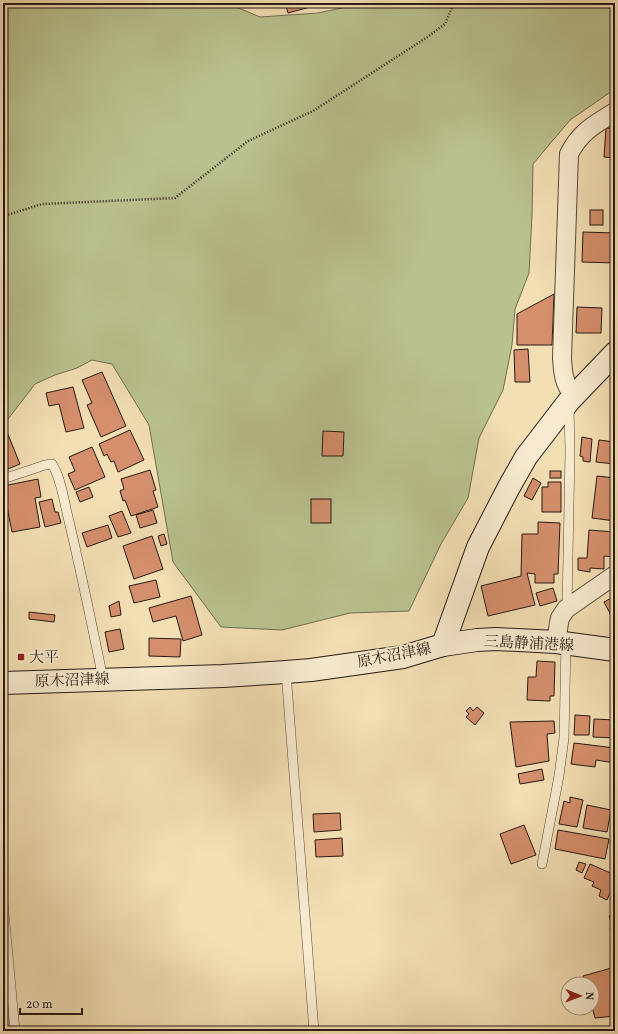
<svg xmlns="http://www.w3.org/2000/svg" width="618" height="1034" font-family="Vollkorn,'Noto Serif JP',serif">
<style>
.green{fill:#b9c28f;stroke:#706e51}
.building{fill:#d58f6c;stroke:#271913}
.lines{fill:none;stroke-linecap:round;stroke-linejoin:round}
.lane-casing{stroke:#5a4a3b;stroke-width:10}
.street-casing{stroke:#5a4a3b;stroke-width:20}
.secondary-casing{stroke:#271913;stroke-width:24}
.path{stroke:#271913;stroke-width:2.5;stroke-dasharray:1 2;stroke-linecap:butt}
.lane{stroke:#f7eace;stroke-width:9}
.street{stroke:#f7eace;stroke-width:18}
.secondary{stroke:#f7eace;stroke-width:22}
.poi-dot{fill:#8f2418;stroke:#f7eace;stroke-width:1.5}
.labels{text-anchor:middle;stroke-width:3.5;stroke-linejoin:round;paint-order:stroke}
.street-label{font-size:15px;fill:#271913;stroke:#f7eace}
.poi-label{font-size:15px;fill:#271913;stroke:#f7eace;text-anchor:start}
</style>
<rect width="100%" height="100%" fill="#f3dfb4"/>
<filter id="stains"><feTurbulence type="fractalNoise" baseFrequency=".005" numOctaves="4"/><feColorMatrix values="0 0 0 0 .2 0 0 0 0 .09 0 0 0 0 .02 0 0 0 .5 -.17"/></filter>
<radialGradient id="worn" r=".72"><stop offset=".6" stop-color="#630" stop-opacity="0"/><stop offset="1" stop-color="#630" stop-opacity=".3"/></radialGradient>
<polygon class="green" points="3,3 152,3 155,6 192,3 229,4 260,17 318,13 365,3 615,3 615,89 570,120 533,164 532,215 529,273 515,309 512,345 503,390 479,438 468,498 441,544 409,611 350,613 282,630 221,627 173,562 149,425 112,364 92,360 77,368 55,375 35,384 8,419 3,421"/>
<g class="building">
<polygon points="285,3 313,3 314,6 288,13"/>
<polygon points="606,128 615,128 615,158 604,157"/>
<rect x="590" y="210" width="13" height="15"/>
<polygon points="583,232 615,233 615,263 582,262"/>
<polygon points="554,294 552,345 517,345 517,314"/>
<polygon points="577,307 602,308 601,333 576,333"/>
<polygon points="528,349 530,382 515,382 514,350"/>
<polygon points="102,372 126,426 101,437 87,405 92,403 82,380"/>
<polygon points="73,387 84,428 66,432 59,404 49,406 46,393"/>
<polygon points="130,430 144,460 118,472 114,461 111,462 107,454 104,456 99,444"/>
<polygon points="323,431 344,432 343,456 322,456"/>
<polygon points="7,432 20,464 3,471 3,434"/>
<polygon points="582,437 592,439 590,462 583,461 583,457 580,456"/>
<polygon points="599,440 615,442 615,464 596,462"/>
<polygon points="92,447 105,477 75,490 68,474 75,471 69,457"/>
<polygon points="150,470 156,490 153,491 158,507 131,516 125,500 123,501 120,491 124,489 121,479"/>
<rect x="550" y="471" width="11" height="7"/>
<polygon points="597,476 615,478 615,521 592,518"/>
<polygon points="533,478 541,483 532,500 524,496"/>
<polygon points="38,479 41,497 35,498 40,527 12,532 3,486"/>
<polygon points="548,482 561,482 561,512 542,512 542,487 548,487"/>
<polygon points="89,487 93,497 80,502 76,492"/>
<polygon points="52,499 55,512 58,512 61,523 45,527 39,502"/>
<rect x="311" y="499" width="20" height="24"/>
<polygon points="153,510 157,523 140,528 136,515"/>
<polygon points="122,511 131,533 118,537 109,516"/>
<polygon points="538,522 560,523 558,574 554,574 554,583 535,583 535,574 527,573 535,605 488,616 481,586 521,576 522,534 538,534"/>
<polygon points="108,525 112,538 87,547 82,533"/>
<polygon points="589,530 615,532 615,557 604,556 604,569 590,568 590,572 578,570 578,558 587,558"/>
<polygon points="164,534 167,544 161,546 158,536"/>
<polygon points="152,536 163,569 134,579 123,546"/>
<polygon points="156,580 160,597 134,603 129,586"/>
<polygon points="553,588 557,601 540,606 536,593"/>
<polygon points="191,596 202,635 183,641 176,616 153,622 149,608"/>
<polygon points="615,596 615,623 604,602"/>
<polygon points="119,601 121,615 111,617 109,606"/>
<polygon points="29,612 55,615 54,622 29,619"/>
<polygon points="120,629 124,649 109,652 105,632"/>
<polygon points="149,638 181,639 180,657 149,656"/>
<polygon points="537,661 555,662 554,696 550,696 550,701 527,700 528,677 536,677"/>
<polygon points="470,707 473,711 477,707 484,713 475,725 466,717 469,714 466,711"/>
<polygon points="575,715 590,716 589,735 574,735"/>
<polygon points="594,719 615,720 615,738 593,737"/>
<polygon points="554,721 555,733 547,734 549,761 516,767 510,722"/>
<polygon points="574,743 615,748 615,763 596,760 595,767 571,764"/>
<polygon points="542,769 544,780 520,784 518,774"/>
<polygon points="570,797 583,800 577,827 559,824 564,801 570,803"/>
<polygon points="587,805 611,810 607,832 583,828"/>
<polygon points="340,813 341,830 314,832 313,814"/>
<polygon points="524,825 536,855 511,864 500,834"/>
<polygon points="558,830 609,839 605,859 555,849"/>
<polygon points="342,838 343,856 316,857 315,840"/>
<polygon points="579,862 586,864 582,873 576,870"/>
<polygon points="590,864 615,875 615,890 613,894 610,893 607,900 599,896 601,890 592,886 594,882 584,878"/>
<polygon points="615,914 615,945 610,928 613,927 609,916"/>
<polygon points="615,967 615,1016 595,1018 592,1007 592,984 585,984 583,976"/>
</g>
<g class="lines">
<g class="lane-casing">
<g id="lane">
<path d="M3,479L45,465L52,464C61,478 64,501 68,517C81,571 92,625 103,679"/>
<polyline points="567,608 570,452 569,407"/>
<polyline points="286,672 314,1031"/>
<polyline points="542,864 559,776 564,738 566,643"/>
<polyline points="3,902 15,1031"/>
</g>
</g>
<g class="street-casing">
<g id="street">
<path d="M573,396C564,382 563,375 562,358L569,154C580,132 595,124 615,112"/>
<polyline points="556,642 559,623 560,618 566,609 615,575"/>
</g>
</g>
<g class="secondary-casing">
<g id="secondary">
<polyline points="443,645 477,640 496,639 556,642 615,650"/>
<polyline points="3,683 223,676 286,672 311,670 403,657 443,645 478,547 509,487 526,457 569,401 615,353"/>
</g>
</g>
<polyline class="path" points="3,215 4,216 42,204 175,198 248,141 313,111 426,38 445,24 454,3"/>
<use href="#lane" class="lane"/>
<use href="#street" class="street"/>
<use href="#secondary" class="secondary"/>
</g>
<rect class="poi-dot" x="17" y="653" width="8" height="8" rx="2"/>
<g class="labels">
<g class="street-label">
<text transform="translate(529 643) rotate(3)" y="5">三島静浦港線</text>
<text transform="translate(394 655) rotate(-11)" y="5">原木沼津線</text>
<text transform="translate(72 680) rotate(-2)" y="5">原木沼津線</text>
</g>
<g class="poi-label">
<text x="29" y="662">大平</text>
</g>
</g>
<rect width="618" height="1034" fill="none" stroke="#f3dfb4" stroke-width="16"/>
<rect x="4" y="4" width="610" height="1026" fill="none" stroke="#271913" stroke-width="2"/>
<rect x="8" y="8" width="602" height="1018" fill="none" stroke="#271913"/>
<g transform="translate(580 996) rotate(91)"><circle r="19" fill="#f7eace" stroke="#a49683"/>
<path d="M0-3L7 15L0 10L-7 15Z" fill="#8f2418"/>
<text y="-6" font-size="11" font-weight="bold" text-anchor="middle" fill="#271913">N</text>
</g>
<path d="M20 1008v6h62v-6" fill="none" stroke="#271913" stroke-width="2"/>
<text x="26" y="1008" font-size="12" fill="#271913" stroke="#f7eace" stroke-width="3" paint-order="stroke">20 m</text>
<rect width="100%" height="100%" filter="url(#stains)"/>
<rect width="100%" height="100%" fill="url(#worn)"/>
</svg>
